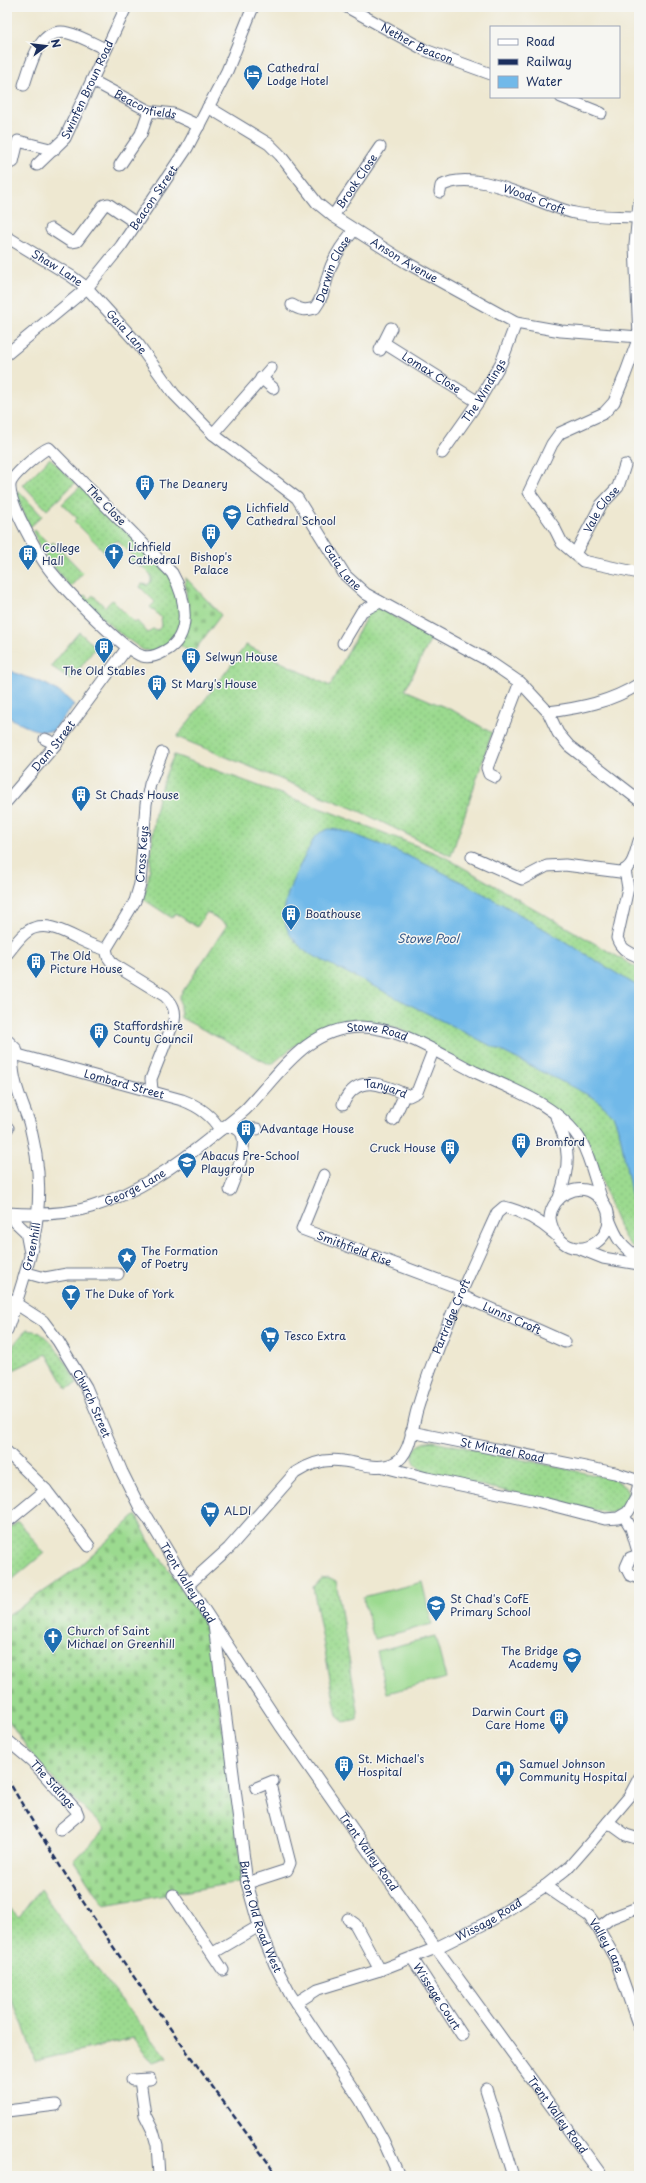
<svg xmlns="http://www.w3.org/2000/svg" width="646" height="2183" font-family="'Playpen Sans',sans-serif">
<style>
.grass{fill:url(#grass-dots);stroke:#5b8476}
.cemetery{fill:url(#cemetery-stones);stroke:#5b8476}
.pitch{fill:#9bda8f;stroke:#5b8476}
.water{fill:#71b9e9;stroke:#4674a4}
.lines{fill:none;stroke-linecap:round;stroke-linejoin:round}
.minor-casing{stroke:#657086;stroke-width:13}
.minor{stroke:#fff;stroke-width:11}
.rail{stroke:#1b2f5e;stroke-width:2.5;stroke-dasharray:6 3;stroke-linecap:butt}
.labels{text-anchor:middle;stroke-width:3;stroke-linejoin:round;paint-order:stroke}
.street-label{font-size:11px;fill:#1b2f5e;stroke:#f6f6f2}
.poi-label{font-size:11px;fill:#1b2f5e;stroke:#f6f6f2;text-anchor:start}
.water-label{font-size:12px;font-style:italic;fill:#355888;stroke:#f6f6f2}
</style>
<defs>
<pattern id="grass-dots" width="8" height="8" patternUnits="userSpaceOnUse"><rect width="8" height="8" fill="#9bda8f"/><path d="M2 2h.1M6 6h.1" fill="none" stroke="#85bb7e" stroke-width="1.8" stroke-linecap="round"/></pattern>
<pattern id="cemetery-stones" width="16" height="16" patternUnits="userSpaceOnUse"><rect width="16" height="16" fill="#9bda8f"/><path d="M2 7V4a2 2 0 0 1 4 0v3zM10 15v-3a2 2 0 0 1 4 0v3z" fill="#85bb7e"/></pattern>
</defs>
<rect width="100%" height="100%" fill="#f6f6f2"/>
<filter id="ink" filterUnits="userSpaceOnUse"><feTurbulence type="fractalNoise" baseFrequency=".025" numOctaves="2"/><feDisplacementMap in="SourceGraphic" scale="8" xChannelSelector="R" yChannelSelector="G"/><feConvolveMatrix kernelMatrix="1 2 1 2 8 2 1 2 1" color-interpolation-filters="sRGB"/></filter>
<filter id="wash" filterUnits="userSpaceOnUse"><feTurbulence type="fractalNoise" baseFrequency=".012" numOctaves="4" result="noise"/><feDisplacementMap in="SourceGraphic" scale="16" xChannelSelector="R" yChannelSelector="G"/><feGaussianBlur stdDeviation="0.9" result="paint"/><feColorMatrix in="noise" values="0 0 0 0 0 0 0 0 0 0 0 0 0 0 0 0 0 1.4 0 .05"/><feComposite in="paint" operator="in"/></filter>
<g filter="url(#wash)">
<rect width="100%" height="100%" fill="#eee8d1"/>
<g class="grass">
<polygon points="50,458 75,483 47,510 23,485"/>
<polygon points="82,485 170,576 180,598 181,625 165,647 151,651 143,650 115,630 81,598 85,595 89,599 93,595 105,607 112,600 135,623 137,621 148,633 152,629 158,630 162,625 161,618 150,607 155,602 140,587 142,584 148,585 151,581 151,575 143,567 140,567 129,559 132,555 117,540 105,552 74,521 77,518 62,504"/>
<polygon points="18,490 42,516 30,527 17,498"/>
<polygon points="35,530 50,545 53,542 83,573 70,587 48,560 33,532"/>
<polygon points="373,604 431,639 405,690 454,711 492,733 451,856 359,811 177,737 246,645 330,686"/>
<polygon points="79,632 96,647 71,680 51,666"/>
<path d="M174,755L333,813L443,856L639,969V1253C612,1236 603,1169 587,1142C583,1134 576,1127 570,1120L398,1028C336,1012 317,1026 271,1065L181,1018L179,997L227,925L207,912L197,927L175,913L172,918L143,899C153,869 150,844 155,814C158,793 165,774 174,755Z"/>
<path d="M27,1330C31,1331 37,1331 40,1333C56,1344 68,1366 77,1383L67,1389L47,1354L7,1373C7,1355 13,1342 27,1330Z"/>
<path d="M434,1441L614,1479C636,1490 632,1511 608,1513L428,1474C406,1463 408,1443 434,1441Z"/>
<polygon points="18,1521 44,1553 7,1584 7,1531"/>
<polygon points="328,1577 336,1581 358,1711 357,1719 344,1722 337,1716 313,1587 321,1578"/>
<polygon points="40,1889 87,1956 167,2058 153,2063 133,2038 35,2061 23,2025 7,1991 7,1905 19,1917"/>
</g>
<g class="cemetery">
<polygon points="185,577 221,615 192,654 179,644 188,620"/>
<polygon points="136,1515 149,1541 208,1628 244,1881 104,1906 74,1861 105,1829 38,1764 7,1718 7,1616 77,1568"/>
</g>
<g class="pitch">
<polygon points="422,1582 432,1624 374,1639 363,1597"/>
<polygon points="435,1636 446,1678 387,1693 377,1651"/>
</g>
<g class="water">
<path d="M7,668C17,676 31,678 43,683C54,688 66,696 74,705L53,731C36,733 22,725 7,716Z"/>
<path d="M329,829C348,830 366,840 384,846C474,882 556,937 639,987V1236L620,1134L613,1115L596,1099L306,952C299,945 292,939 288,931C275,902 302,864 314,838L321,832Z"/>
</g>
</g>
<g filter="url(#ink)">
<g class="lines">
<g class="minor-casing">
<g id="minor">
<path id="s1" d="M347,7L425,50L491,74"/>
<path id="s2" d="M93,81L149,111L173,114L199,126"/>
<path d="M24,85C31,64 39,26 68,33C81,36 94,44 105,49"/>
<polyline points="561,97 601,113"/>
<path id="s3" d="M208,107L269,144L280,155L317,203L333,216L407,263L516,323L561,331L639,337"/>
<polyline points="13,162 18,141 54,150"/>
<path id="s4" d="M37,165L65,138L126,7"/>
<polyline points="120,165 141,134 149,111"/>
<path id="s5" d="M440,192L441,186C476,166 538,205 575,213C595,217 616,216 636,217"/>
<polyline points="639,203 635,245 639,337 625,375 614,402 604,413 560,433 552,444 529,492 554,527 562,543 583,561 639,573"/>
<path id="s6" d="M333,216L380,147"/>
<polyline points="51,229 71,242 77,241 104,205 108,204 136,223"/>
<path id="s7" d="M7,237L71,276L87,288L138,344L174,394L213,434L297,498L345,575L366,594L487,660L522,684L548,712L558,733L569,746L639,800"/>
<path id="s8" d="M292,305C300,310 305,311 315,308C326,294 325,278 333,262C338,250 346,240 354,230"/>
<path id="s9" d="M384,343L478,402"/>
<polyline points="380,350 391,328"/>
<path id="s10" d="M7,354L87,288L121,246L187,148L227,71L253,7"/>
<polyline points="261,378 273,388"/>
<polyline points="213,434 271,368"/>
<path d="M49,448L172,573C186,597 193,636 165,651C158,655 149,658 142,656C123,650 67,591 53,574C41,560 8,503 10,485C11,476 41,451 49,448Z"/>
<path id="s11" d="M442,453L478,402L501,363L516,323"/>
<path id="s12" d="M575,554L601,505L618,487L625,465"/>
<polyline points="343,643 362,611 380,602"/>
<path d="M548,712C580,708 611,702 639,684"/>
<polyline points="45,739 56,744"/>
<polyline points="495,777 489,774 487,768 520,682"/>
<path id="s13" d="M7,801L56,744L127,648"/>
<path d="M472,857L522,879L547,866L565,865L620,872C634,868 635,853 639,841"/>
<path d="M625,870L628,888L617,938C621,950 629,952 639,957"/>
<path d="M7,954C13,947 20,936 28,931C52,915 83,947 106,949"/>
<polyline points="7,1040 16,1049 18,1055"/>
<path id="s14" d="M18,1055L182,1100C198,1106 212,1115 220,1130"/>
<path id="s15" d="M152,1090L151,1079L174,1021C176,1010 173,1004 165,996L113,964L108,957L106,949L135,901L140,884L146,804L150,784L162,753"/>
<path id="s16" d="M343,1104C357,1072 384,1085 409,1096L417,1092L433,1051"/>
<path d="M556,1117C571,1149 570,1165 559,1198"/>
<polyline points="393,1120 405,1094"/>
<polyline points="7,1128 8,1128"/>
<path d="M224,1128C260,1121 236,1174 230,1190"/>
<polyline points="239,1129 257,1129"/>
<path id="s17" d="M324,1175L302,1229L462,1289"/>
<path id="s18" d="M7,1213C34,1215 65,1215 91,1207C137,1193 177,1165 214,1135C224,1127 235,1119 245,1110C279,1075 305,1028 360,1027C401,1027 439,1054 475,1072C511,1089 559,1105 581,1141C591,1159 595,1181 602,1200"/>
<polyline points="7,1214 26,1232 30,1253"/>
<path d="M609,1219C617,1239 621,1246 639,1258"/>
<polyline points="578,1248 603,1258 639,1264"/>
<polyline points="27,1273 45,1278 67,1274 118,1274"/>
<path id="s19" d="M460,1295L565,1342"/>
<path id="s20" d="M7,1298L43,1321L58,1341L86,1387L122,1472L140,1508L148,1518L188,1585L280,1725L436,1948L602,2176"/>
<path id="s21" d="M7,1330C27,1271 46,1219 36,1155C34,1144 32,1133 29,1122C22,1102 11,1079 13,1057L18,1055"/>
<path id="s22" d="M411,1432L615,1473L639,1481"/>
<polyline points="7,1452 46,1490 89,1546"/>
<polyline points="384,1467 427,1478 532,1500 605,1519 618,1518 628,1512 636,1498 639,1482"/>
<polyline points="624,1516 631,1528 639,1555"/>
<polyline points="7,1522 46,1490"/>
<polyline points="639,1555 630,1558 626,1567 630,1575 639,1578"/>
<path id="s23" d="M188,1585L229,1548L295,1473C310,1463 325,1458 343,1461C360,1463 378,1471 394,1463C411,1455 412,1427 417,1410C437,1342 468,1277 497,1213L504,1207C522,1211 541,1222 555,1234C559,1238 562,1243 569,1246C587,1254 610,1238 609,1218C608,1208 603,1200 596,1195C578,1181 552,1196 550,1217C550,1223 553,1229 555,1234"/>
<path id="s24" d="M214,1625L247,1883L259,1926L275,1965L290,1994L361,2101L383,2140L399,2176"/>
<path id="s25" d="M7,1740L32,1761L76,1810L78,1815L60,1830"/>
<polyline points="256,1788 273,1781"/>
<polyline points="608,1822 626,1835 639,1839"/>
<polyline points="247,1883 287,1870 290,1863 270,1784"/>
<path id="s26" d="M545,1886L589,1916L598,1928L615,1958L639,2027"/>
<polyline points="173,1895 223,1970"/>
<polyline points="348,1919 355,1924 380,1970"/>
<polyline points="598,1928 611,1918 639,1907"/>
<polyline points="213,1953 259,1926"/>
<path id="s27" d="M412,1958L462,2035"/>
<path id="s28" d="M296,2003L318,1989L380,1970L436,1948L490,1921L545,1886L570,1866L591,1842L629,1797L639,1778"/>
<polyline points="132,2080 150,2079"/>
<polyline points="140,2080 145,2115 153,2131 157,2145 159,2176"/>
<polyline points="486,2089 513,2176"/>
<polyline points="7,2111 56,2105"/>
</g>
</g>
<use href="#minor" class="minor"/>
<path class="rail" d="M7,1778C87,1918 183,2047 278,2176"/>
</g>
</g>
<defs>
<g id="hotel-pin" transform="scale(1)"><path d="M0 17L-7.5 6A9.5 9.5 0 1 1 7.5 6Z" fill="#1f6fb2" stroke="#f6f6f2"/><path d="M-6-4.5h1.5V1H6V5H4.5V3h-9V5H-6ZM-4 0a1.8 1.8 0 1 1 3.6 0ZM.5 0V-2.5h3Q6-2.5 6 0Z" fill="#fff"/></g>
<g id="building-pin" transform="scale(1)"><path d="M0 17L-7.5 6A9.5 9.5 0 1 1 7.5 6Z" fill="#1f6fb2" stroke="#f6f6f2"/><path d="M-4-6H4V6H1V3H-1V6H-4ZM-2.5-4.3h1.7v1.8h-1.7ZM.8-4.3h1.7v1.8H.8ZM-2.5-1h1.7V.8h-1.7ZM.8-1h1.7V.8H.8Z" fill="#fff"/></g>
<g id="school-pin" transform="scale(1)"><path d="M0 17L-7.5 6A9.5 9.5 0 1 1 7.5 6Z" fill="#1f6fb2" stroke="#f6f6f2"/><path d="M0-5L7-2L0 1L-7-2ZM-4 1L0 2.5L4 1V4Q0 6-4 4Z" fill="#fff"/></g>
<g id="church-pin" transform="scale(1)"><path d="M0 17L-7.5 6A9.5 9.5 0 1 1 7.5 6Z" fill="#1f6fb2" stroke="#f6f6f2"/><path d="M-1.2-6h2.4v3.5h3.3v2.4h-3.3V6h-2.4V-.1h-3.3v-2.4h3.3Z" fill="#fff"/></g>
<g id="sight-pin" transform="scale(1)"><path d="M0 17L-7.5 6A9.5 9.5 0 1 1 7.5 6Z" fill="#1f6fb2" stroke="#f6f6f2"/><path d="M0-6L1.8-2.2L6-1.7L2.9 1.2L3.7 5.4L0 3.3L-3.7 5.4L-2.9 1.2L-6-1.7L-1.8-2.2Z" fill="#fff"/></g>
<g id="bar-pin" transform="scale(1)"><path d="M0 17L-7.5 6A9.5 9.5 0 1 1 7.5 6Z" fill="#1f6fb2" stroke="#f6f6f2"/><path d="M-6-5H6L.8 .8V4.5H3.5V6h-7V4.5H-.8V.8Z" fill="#fff"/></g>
<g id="supermarket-pin" transform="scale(1)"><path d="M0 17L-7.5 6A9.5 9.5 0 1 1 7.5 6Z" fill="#1f6fb2" stroke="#f6f6f2"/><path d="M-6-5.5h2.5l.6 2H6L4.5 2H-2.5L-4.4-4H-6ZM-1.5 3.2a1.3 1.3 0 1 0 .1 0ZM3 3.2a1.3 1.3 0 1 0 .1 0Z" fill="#fff"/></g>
<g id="hospital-pin" transform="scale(1)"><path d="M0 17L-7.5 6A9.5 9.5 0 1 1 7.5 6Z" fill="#1f6fb2" stroke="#f6f6f2"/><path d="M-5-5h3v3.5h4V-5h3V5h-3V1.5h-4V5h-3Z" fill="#fff"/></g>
</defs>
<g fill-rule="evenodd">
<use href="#hotel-pin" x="253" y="74"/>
<use href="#building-pin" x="145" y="484"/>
<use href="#school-pin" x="232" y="514"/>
<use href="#building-pin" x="211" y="533"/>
<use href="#church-pin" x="114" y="553"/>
<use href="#building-pin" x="28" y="554"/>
<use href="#building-pin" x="104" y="647"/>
<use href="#building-pin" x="191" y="657"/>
<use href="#building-pin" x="157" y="684"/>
<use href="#building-pin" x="81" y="795"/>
<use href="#building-pin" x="291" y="914"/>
<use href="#building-pin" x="36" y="962"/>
<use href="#building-pin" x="99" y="1032"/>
<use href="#building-pin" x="246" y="1129"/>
<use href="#building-pin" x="521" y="1142"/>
<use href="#building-pin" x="450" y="1148"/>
<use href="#school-pin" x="187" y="1162"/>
<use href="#sight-pin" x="127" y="1257"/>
<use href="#bar-pin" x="71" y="1294"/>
<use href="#supermarket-pin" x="270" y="1336"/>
<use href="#supermarket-pin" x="210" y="1511"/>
<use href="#school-pin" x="436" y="1605"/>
<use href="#church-pin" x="53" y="1637"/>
<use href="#school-pin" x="572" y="1657"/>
<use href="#building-pin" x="559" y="1718"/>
<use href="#building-pin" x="344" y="1765"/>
<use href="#hospital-pin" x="505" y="1770"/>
</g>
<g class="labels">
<g class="street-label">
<text dy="4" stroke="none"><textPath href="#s1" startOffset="79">Nether Beacon</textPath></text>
<text dy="4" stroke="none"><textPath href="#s4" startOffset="92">Swinfen Broun Road</textPath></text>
<text dy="4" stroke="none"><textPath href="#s2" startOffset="58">Beaconfields</textPath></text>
<text dy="4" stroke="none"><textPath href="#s6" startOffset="42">Brook Close</textPath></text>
<text dy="4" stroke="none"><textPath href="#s10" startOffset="216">Beacon Street</textPath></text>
<text dy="4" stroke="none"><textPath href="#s5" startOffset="103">Woods Croft</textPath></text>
<text dy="4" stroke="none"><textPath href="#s3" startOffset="252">Anson Avenue</textPath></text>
<text dy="4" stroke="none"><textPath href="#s7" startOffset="59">Shaw Lane</textPath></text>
<text dy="4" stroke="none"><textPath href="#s8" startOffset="67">Darwin Close</textPath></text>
<text dy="4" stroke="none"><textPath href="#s7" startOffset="154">Gaia Lane</textPath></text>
<text dy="4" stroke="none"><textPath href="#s9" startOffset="56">Lomax Close</textPath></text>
<text dy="4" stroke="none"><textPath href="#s11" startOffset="75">The Windings</textPath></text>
<text transform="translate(106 505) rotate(46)" y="4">The Close</text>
<text dy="4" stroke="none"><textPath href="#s12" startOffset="52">Vale Close</textPath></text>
<text dy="4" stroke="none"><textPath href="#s7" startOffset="477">Gaia Lane</textPath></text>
<text dy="4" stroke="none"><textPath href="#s13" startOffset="72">Dam Street</textPath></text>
<text dy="4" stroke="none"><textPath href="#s15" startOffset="283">Cross Keys</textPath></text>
<text dy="4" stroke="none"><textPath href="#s18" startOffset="432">Stowe Road</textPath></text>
<text dy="4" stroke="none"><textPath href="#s14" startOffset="110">Lombard Street</textPath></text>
<text dy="4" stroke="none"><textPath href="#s16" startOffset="52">Tanyard</textPath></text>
<text dy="4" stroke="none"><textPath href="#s18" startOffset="133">George Lane</textPath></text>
<text dy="4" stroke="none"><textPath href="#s21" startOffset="87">Greenhill</textPath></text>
<text dy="4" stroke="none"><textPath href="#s17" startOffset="114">Smithfield Rise</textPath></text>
<text dy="4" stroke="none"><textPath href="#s23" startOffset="417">Partridge Croft</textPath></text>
<text dy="4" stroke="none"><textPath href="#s19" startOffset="57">Lunns Croft</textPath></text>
<text dy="4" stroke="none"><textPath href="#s20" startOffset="139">Church Street</textPath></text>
<text dy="4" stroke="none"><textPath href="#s22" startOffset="93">St Michael Road</textPath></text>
<text dy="4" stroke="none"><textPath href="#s20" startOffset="343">Trent Valley Road</textPath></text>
<text dy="4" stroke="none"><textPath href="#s25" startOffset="64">The Sidings</textPath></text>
<text dy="4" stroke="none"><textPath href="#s20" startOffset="667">Trent Valley Road</textPath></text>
<text dy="4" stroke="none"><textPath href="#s24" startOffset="296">Burton Old Road West</textPath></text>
<text dy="4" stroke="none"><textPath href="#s28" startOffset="211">Wissage Road</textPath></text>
<text dy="4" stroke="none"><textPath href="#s26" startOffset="88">Valley Lane</textPath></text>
<text dy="4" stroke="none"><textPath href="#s27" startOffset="46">Wissage Court</textPath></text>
<text dy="4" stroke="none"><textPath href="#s20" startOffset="991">Trent Valley Road</textPath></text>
</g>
<g class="poi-label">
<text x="267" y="72">Cathedral<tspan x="267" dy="13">Lodge Hotel</tspan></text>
<text x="159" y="488">The Deanery</text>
<text x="246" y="512">Lichfield<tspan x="246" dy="13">Cathedral School</tspan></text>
<text x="128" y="551">Lichfield<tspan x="128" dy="13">Cathedral</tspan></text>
<text x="42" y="552">College<tspan x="42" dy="13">Hall</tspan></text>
<text x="211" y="561" text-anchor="middle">Bishop's<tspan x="211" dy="13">Palace</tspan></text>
<text x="205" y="661">Selwyn House</text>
<text x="104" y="675" text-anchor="middle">The Old Stables</text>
<text x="171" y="688">St Mary's House</text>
<text x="95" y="799">St Chads House</text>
<text x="305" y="918">Boathouse</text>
<text x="50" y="960">The Old<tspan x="50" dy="13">Picture House</tspan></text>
<text x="113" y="1030">Staffordshire<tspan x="113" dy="13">County Council</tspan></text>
<text x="260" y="1133">Advantage House</text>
<text x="535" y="1146">Bromford</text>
<text x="436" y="1152" text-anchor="end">Cruck House</text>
<text x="201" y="1160">Abacus Pre-School<tspan x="201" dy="13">Playgroup</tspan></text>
<text x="141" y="1255">The Formation<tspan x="141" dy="13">of Poetry</tspan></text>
<text x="85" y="1298">The Duke of York</text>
<text x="284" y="1340">Tesco Extra</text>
<text x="224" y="1515">ALDI</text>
<text x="450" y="1603">St Chad's CofE<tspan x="450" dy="13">Primary School</tspan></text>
<text x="67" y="1635">Church of Saint<tspan x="67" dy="13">Michael on Greenhill</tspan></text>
<text x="558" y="1655" text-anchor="end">The Bridge<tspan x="558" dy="13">Academy</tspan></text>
<text x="545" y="1716" text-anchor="end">Darwin Court<tspan x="545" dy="13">Care Home</tspan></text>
<text x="358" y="1763">St. Michael's<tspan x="358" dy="13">Hospital</tspan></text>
<text x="519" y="1768">Samuel Johnson<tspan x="519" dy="13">Community Hospital</tspan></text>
</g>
<g class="water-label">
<text x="428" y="943">Stowe Pool</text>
</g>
</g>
<rect width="646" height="2183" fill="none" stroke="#f6f6f2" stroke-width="24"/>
<rect x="490" y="26" width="130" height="72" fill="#f6f6f2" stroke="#9ea6b7"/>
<rect x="498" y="39" width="20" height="6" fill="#ffffff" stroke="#9ea6b7"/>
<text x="526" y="46" font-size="12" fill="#1b2f5e">Road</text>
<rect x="498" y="59" width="20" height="6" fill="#1b2f5e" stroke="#9ea6b7"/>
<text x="526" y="66" font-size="12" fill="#1b2f5e">Railway</text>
<rect x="498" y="76" width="20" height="12" fill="#71b9e9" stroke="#9ea6b7"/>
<text x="526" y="86" font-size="12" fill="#1b2f5e">Water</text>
<g transform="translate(46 46) rotate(75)" stroke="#f6f6f2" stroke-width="3" paint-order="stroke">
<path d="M0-3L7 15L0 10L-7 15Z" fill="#1b2f5e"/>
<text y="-6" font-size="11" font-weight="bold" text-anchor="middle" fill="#1b2f5e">N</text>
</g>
</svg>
